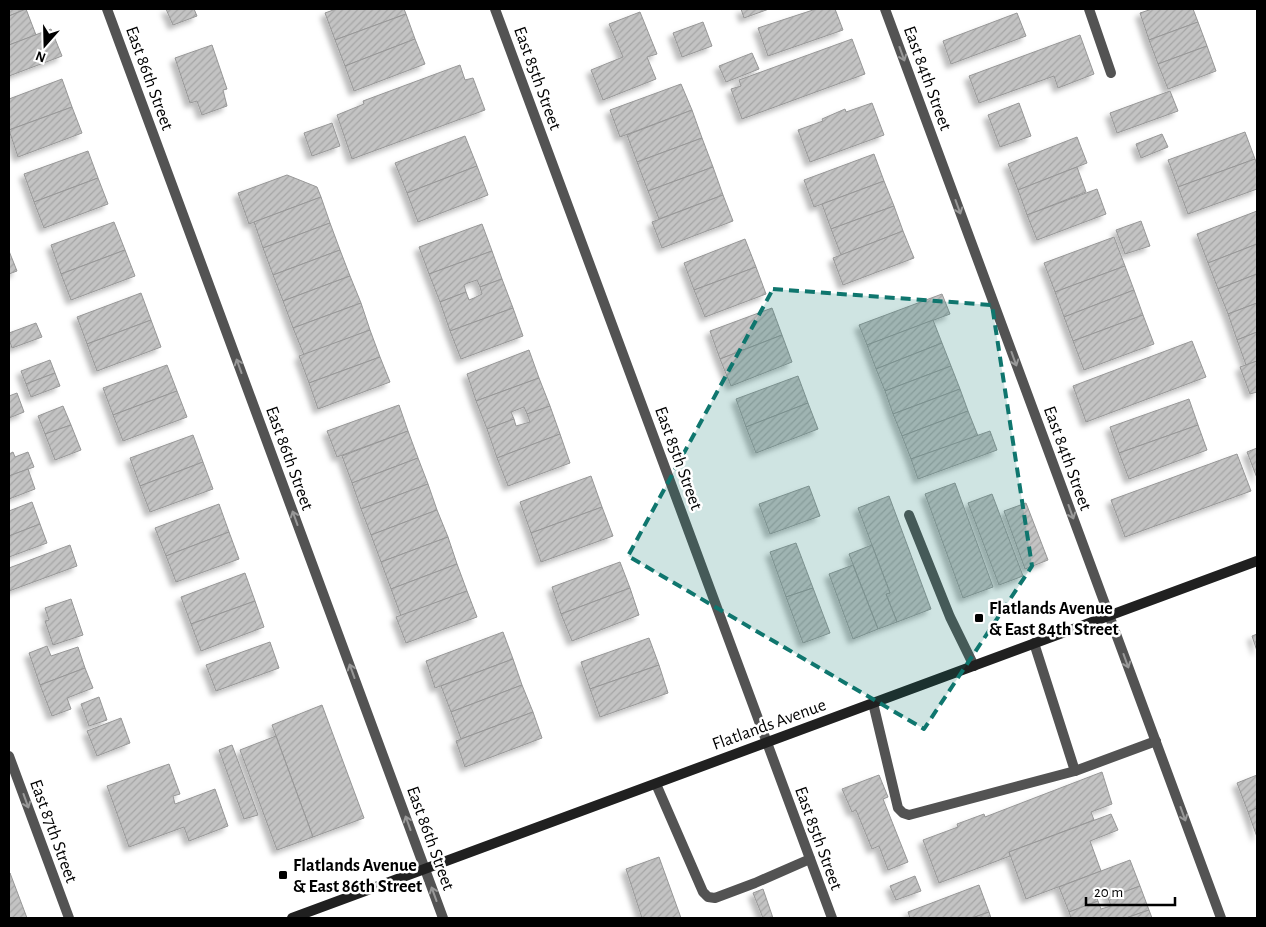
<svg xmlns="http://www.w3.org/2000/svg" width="1266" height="927" font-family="'Alegreya Sans',sans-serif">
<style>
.building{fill:url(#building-hatch);stroke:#979797;filter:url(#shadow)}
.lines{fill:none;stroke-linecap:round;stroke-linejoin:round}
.service{stroke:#535353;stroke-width:10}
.minor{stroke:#535353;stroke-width:10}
.secondary{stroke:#202020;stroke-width:10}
.oneway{stroke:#989898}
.marked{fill:#0f766e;fill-opacity:0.2;stroke:#0f766e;stroke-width:4;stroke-dasharray:10 6;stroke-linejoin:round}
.poi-dot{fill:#000;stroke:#fff;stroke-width:2}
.labels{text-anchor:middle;stroke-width:5;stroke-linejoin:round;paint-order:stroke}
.street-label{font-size:18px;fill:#000;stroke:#fff}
.poi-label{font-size:18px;font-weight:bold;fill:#000;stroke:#fff;text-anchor:start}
</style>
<defs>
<pattern id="building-hatch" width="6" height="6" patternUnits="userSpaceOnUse" patternTransform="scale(1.25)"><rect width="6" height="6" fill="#c3c3c3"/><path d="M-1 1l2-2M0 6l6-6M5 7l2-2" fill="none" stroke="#a6a6a6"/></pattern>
<filter id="shadow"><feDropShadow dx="-4.5" dy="4.5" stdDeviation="2.5" flood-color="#0004"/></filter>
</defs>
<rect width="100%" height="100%" fill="#fff"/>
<g class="building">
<polygon points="9,9 26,9 9,16"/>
<polygon points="26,9 36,35 9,45 9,16"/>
<polygon points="166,9 194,9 197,16 173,25"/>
<polygon points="336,9 404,9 406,14 335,40 325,13"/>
<polygon points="741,9 769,9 744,18"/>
<polygon points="816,9 835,9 843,30 768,56 758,28"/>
<polygon points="1152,9 1193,9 1198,22 1149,40 1140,13"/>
<polygon points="640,12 657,54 647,57 656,79 603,100 591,70 623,57 609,24"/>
<polygon points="1017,13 1026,36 951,64 943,41"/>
<polygon points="406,14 415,39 345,66 335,40"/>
<polygon points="703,22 712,46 682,57 673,33"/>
<polygon points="1198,22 1207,46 1158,64 1149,40"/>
<polygon points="51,29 62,56 9,76 9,45"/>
<polygon points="1080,35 1094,74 1058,88 1054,76 979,103 969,76"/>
<polygon points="415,39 425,64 354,91 345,66"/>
<polygon points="852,39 865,74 742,119 731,89 741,86 739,80"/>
<polygon points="212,45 227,89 223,90 227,106 202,115 197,101 190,103 175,58"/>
<polygon points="1207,46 1216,71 1168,89 1158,64"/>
<polygon points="752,53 759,69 726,82 719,66"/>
<polygon points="460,65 465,80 473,78 485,110 352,159 337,115 364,104 363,101"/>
<polygon points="62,79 72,107 9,130 9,99"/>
<polygon points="681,84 692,110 620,137 610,110"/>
<polygon points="1170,91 1178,111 1117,133 1110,113"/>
<polygon points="872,103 884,135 810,162 798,130 823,121 822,119 845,109 846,112"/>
<polygon points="1019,103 1031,136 1000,147 988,115"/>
<polygon points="72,107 82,133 18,157 9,130"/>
<polygon points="692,110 702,138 637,162 627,135"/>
<polygon points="332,123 340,146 312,156 304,133"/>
<polygon points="1245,132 1255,159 1178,187 1168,160"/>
<polygon points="1162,134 1168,147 1141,158 1136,144"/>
<polygon points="465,136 477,166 407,193 395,163"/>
<polygon points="1077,137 1087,163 1018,190 1008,164"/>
<polygon points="702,138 713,167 648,191 637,162"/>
<polygon points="88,151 98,178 34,202 24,174"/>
<polygon points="874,154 884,181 814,207 804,180"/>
<polygon points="1255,159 1257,164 1257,189 1188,214 1178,187"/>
<polygon points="477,166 488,195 418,222 407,193"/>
<polygon points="713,167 723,195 659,219 648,191"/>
<polygon points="1077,167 1086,192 1027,215 1018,190"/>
<polygon points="287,175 317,187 321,197 249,224 238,193"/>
<polygon points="98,178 108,204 44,228 34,202"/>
<polygon points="884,181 894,206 831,229 822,204"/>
<polygon points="1097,189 1106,214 1037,240 1027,215"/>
<polygon points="723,195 733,221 662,248 652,222"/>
<polygon points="321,197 330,223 263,248 254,222"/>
<polygon points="894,206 903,231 841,255 831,229"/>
<polygon points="1257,211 1257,244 1208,263 1197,234"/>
<polygon points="1141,221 1150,246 1125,254 1116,230"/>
<polygon points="114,222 125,250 61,274 51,245"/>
<polygon points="330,223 340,250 273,275 263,248"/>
<polygon points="482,224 492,251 429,274 419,247"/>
<polygon points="903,231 914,258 843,285 833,258"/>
<polygon points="1114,237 1125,266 1055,292 1044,263"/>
<polygon points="745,239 756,267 694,290 684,263"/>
<polygon points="1257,244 1257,274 1218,289 1208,263"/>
<polygon points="125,250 135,276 71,300 61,274"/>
<polygon points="340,250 350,276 283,301 273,275"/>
<polygon points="9,251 17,271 9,274"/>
<polygon points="492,251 502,279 480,287 477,280 468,283 464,285 466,292 440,302 429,274"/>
<polygon points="1125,266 1134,290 1064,317 1055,292"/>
<polygon points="756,267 766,294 705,317 694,290"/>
<polygon points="1257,274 1257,303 1228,314 1218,289"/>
<polygon points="350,276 361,303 293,328 283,301"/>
<polygon points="502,279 513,308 450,331 440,302 466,292 469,300 474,298 482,294 480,287"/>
<polygon points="1134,290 1143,315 1073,341 1064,317"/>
<polygon points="141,293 151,320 87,344 77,317"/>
<polygon points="942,294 950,314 867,345 859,325"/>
<polygon points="361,303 370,330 304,355 293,328"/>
<polygon points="1257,303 1257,332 1237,340 1228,314"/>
<polygon points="513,308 523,336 461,359 450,331"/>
<polygon points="772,308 782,335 720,359 710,331"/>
<polygon points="1143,315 1154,344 1084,370 1073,341"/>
<polygon points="151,320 161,347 97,371 87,344"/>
<polygon points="933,320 942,343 876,369 867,345"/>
<polygon points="36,323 42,337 12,348 9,339 9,333"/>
<polygon points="370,330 380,357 309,383 299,356"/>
<polygon points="1257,332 1257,361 1246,365 1237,340"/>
<polygon points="782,335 792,362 731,386 720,359"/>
<polygon points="1192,341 1206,377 1086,422 1073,386"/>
<polygon points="942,343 951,366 885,391 876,369"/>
<polygon points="529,350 539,378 476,401 467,374"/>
<polygon points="380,357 390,382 318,409 309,383"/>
<polygon points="50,360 55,373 26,384 21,371"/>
<polygon points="1257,361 1257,392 1250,394 1240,367"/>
<polygon points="167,365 177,391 113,415 103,388"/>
<polygon points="951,366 960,389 893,414 885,391"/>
<polygon points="55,373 60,386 31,397 26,384"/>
<polygon points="798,376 808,403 746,427 736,399"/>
<polygon points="539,378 550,406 527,414 524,407 511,412 514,419 487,429 476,401"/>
<polygon points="960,389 968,411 902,436 893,414"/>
<polygon points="177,391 187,417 123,441 113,415"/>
<polygon points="17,393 24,412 9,418 9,396"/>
<polygon points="1189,399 1198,425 1119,453 1110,427"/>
<polygon points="808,403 818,429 756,453 746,427"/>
<polygon points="399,405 408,431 337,457 327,431"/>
<polygon points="63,406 71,425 45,434 38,416"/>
<polygon points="550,406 560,434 497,458 487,429 514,419 516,426 530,422 527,414"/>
<polygon points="968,411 978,436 911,459 902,436"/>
<polygon points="71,425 81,450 55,460 45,434"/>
<polygon points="1198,425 1207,450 1129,479 1119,453"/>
<polygon points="408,431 418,458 352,483 342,456"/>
<polygon points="990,431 997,450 918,479 911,459"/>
<polygon points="560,434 570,463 508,486 497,458"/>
<polygon points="193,435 203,462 140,486 130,458"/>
<polygon points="1257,448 1257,478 1247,452"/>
<polygon points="13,452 15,457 28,452 34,467 9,476 9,454"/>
<polygon points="1237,454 1251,491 1125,537 1111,500"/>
<polygon points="418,458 428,484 361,509 352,483"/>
<polygon points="203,462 213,489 150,512 140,486"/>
<polygon points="28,469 35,489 9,499 9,476"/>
<polygon points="591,476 602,507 531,533 520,502"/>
<polygon points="955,483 993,587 963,598 925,494"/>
<polygon points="428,484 437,510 371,535 361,509"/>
<polygon points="809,486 820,516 770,534 759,504"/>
<polygon points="992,494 1023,576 999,585 968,503"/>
<polygon points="889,496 931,609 897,622 886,594 890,593 858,508"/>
<polygon points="32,502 40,524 9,536 9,511"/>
<polygon points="1026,503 1048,560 1025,569 1004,511"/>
<polygon points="219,504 229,532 166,556 155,528"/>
<polygon points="602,507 613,536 541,562 531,533"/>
<polygon points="437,510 448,537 381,562 371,535"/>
<polygon points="40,524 47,543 9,557 9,536"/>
<polygon points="229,532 239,559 176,582 166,556"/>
<polygon points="448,537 457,564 391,589 381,562"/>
<polygon points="796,543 813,588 786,597 770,552"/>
<polygon points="70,545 77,566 9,591 9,568"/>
<polygon points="872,545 890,593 886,594 897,622 878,629 849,554"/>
<polygon points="620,562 630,588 561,614 552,587"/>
<polygon points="457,564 467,591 401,616 391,589"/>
<polygon points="853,565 878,629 853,639 829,574"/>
<polygon points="245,573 255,601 191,624 181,597"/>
<polygon points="630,588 639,615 572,641 561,614"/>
<polygon points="813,588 830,633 803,643 786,597"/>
<polygon points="467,591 477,617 406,643 396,617"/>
<polygon points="71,599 83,635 53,645 45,621 49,620 45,608"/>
<polygon points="255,601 264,627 201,651 191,624"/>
<polygon points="503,632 513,659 435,688 426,661"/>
<polygon points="1257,634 1257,651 1252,636"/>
<polygon points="649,638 659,665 590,689 581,662"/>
<polygon points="270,642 279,668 216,691 206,665"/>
<polygon points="47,646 51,656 78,647 85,668 40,685 29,653"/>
<polygon points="513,659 522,685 451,712 441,686"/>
<polygon points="659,665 668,693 600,717 590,689"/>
<polygon points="85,668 93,688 67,698 71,709 52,716 40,685"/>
<polygon points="522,685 533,712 461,739 451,712"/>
<polygon points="99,697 107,720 89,726 81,704"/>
<polygon points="322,705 364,818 313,837 272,725"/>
<polygon points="533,712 542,738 465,767 456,741"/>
<polygon points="121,718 130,743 97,756 87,731"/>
<polygon points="276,736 313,837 277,850 240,750"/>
<polygon points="232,745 258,815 244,819 219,750"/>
<polygon points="169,764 180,794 173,796 175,804 215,789 228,826 189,841 184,827 129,847 107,786"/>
<polygon points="1102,772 1112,804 1091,812 1094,820 1009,852 1010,856 939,883 923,840 958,827 957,824 984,814 985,817"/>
<polygon points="879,775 888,797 883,799 908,862 888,870 879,846 872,849 856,810 852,812 842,789"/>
<polygon points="1257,775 1257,808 1248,812 1237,783"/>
<polygon points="1257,808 1257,837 1248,812"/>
<polygon points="1111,814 1118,830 1090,841 1101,871 1026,899 1009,852"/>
<polygon points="659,857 681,918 642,918 626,869"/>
<polygon points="1130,860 1140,886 1108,898 1105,889 1095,893 1098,901 1069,912 1059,887"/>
<polygon points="10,873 27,918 9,918"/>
<polygon points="915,876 921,891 896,900 890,886"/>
<polygon points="979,885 989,912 972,918 910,918 908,912"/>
<polygon points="1140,886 1149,910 1126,918 1071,918 1069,912 1098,901 1101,909 1111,906 1108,898"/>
<polygon points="763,889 773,918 761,918 763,918 753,893"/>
<polygon points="1149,910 1152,918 1126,918"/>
<polygon points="989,912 991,918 972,918"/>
</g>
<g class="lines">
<g class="service">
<polyline points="1089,9 1111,73"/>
<polyline points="909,515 950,617 974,666"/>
<polyline points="1034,643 1075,771"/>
<polyline points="873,703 898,808 903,813 909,815 1075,771 1156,741"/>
<polyline points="656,784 703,892 708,897 715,898 755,883 810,859"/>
</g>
<g class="minor">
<polyline points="107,9 443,918"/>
<polyline points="495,9 832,918"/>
<polyline points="885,9 1221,918"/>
<polyline points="9,756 69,918"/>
</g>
<polyline class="secondary" points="292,918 1257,561"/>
</g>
<defs><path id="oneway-shaft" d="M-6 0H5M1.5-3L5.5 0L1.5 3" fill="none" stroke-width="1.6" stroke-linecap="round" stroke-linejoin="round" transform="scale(1.25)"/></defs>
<g class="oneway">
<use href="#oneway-shaft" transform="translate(902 54) rotate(70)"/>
<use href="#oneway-shaft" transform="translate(958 207) rotate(70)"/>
<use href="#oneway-shaft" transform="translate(1014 359) rotate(70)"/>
<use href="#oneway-shaft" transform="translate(239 366) rotate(-110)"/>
<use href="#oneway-shaft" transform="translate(1071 512) rotate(70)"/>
<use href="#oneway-shaft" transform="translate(295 518) rotate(-110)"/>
<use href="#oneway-shaft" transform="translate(1126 661) rotate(70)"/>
<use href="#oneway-shaft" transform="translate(352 671) rotate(-110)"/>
<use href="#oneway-shaft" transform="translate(26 801) rotate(70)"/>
<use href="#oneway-shaft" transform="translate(1183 814) rotate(70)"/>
<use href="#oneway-shaft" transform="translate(408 823) rotate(-110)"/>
<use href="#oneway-shaft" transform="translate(434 894) rotate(-110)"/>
</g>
<path class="marked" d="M773,289L992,305L1032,566L924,729L628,556Z"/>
<g class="poi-dot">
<rect x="974" y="613" width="10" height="10" rx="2.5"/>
<rect x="278" y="870" width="10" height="10" rx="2.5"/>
</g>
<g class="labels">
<g class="street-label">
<text transform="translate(150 78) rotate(70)" y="6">East 86th Street</text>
<text transform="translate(538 78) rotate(70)" y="6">East 85th Street</text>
<text transform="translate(928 78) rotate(70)" y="6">East 84th Street</text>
<text transform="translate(290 458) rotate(70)" y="6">East 86th Street</text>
<text transform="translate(679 458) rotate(70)" y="6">East 85th Street</text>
<text transform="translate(1068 458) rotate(70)" y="6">East 84th Street</text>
<text transform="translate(769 724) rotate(-20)" y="6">Flatlands Avenue</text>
<text transform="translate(54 831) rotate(70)" y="6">East 87th Street</text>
<text transform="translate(431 838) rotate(70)" y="6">East 86th Street</text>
<text transform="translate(819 838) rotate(70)" y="6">East 85th Street</text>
</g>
<g class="poi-label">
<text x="989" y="614">Flatlands Avenue<tspan x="989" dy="21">&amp; East 84th Street</tspan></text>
<text x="293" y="871">Flatlands Avenue<tspan x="293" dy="21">&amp; East 86th Street</tspan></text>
</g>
</g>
<rect width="1266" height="927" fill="none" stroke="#000000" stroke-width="20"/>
<g transform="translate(45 45) rotate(200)" stroke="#ffffff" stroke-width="4" paint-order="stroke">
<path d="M0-4L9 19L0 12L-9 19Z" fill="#000000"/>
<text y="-8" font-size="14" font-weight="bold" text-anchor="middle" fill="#000000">N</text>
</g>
<path d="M1086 897v8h89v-8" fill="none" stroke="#000000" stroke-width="2.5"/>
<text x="1094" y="897" font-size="15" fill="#000000" stroke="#ffffff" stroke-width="4" paint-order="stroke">20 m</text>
</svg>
